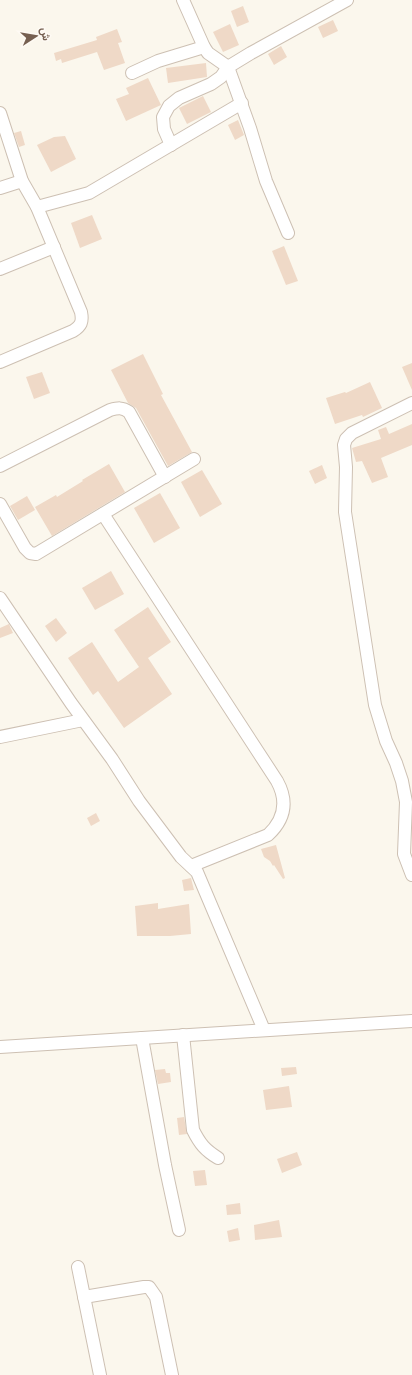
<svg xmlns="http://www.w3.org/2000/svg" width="412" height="1375" font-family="Karla,Vazirmatn,sans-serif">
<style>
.building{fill:#efd9c7}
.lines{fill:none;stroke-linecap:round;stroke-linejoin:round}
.minor-casing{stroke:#cdc0b3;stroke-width:14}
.minor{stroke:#fff;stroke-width:12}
</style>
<rect width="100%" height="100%" fill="#fbf7ed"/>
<g class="building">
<polygon points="243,6 249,22 237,27 231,11"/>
<polygon points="333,20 338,31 323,38 318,27"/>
<polygon points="230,24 239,45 223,52 213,32"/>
<polygon points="117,29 122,42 118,43 125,63 104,70 97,52 62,63 61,59 56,61 54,53 97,40 96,37"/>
<polygon points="281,46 287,57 274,65 268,54"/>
<polygon points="206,63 207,77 168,83 166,68"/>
<polygon points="148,78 161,105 126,121 116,99 129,94 126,88"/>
<polygon points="203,96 211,112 187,124 179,108"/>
<polygon points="238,120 244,135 235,140 228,125"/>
<polygon points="21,131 25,145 19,147 14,133"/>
<polygon points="65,136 76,159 51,172 37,145 54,137"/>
<polygon points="92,215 102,239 80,248 71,223"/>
<polygon points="284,246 298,281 286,285 272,251"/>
<polygon points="143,354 163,394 161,395 192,452 168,466 136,408 128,403 111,370"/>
<polygon points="412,363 412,390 402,367"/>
<polygon points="42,372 50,393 34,399 26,377"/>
<polygon points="370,382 382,408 363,417 362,415 335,424 326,398 345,392 346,393"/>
<polygon points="412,424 412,445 381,458 388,477 372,483 362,461 356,462 352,448 381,439 378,430 386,427 389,434"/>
<polygon points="109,464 125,492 52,536 35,507 56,495 57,497 83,481 82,480"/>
<polygon points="322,465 327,478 315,484 309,471"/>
<polygon points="202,470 222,504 200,517 181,482"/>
<polygon points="160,493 180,528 154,543 134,508"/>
<polygon points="27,496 35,510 18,520 10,506"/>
<polygon points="111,571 124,594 95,610 82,588"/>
<polygon points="148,607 171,642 148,658 172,694 124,728 98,691 93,695 68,658 92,642 118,682 139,667 114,630"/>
<polygon points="56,618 67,633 56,642 45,626"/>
<polygon points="9,624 13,633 0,638 0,628"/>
<polygon points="96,813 100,821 91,826 87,818"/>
<polygon points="276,845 285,878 283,879 274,865 273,866 270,861 264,857 261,849"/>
<polygon points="191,878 194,890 184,891 182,880"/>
<polygon points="158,903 158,909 189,904 191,934 170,936 137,936 135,906"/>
<polygon points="296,1067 297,1074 282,1076 281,1068"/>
<polygon points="165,1069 166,1073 170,1073 171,1082 158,1084 155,1070"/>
<polygon points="289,1086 292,1107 266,1110 263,1090"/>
<polygon points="184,1117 187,1134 179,1135 177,1118"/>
<polygon points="297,1152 302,1165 282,1173 277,1159"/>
<polygon points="205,1170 207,1185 195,1186 193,1171"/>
<polygon points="240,1203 241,1214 227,1215 226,1205"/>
<polygon points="279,1220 282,1237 255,1240 254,1225"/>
<polygon points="238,1228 240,1240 229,1242 227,1231"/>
</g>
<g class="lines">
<g class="minor-casing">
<g id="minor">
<polyline points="183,0 204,47 208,53 228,67 250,128 266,181 288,233"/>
<polyline points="132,73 158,61 204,47"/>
<path d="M0,113L22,181L37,207L81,312C83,322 81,326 73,331L0,362"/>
<polyline points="171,145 164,129 163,117 169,106 179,98 211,84 221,77 228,67 251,53 347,0"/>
<polyline points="0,188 22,181"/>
<polyline points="37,207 89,193 242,103"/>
<polyline points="0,269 54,247"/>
<polyline points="412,403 352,433 346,439 344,445 346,467 345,512 375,705 386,741 396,763 402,781 406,802 404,854 412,875"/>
<path d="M0,466L110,410C118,408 122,407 129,412L165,477"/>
<polyline points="0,504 25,548 30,553 36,554 194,459"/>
<path d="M103,514L277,781C288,801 285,819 268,835L191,866"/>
<polyline points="0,598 71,703 112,759 139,801 181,857 197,872 264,1030"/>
<polyline points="0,737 83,720"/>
<path d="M183,1035L193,1130C200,1144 205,1150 218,1158"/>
<polyline points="142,1038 165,1165 179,1230"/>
<polyline points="0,1047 412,1021"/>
<polyline points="78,1267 100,1375"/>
<polyline points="84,1297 144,1287 149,1287 156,1297 172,1375"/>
</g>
</g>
<use href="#minor" class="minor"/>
</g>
<g transform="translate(36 36) rotate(78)" stroke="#fefaf4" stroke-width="3" paint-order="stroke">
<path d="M0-3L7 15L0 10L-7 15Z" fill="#766051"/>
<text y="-6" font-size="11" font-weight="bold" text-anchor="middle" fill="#766051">ش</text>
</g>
</svg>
